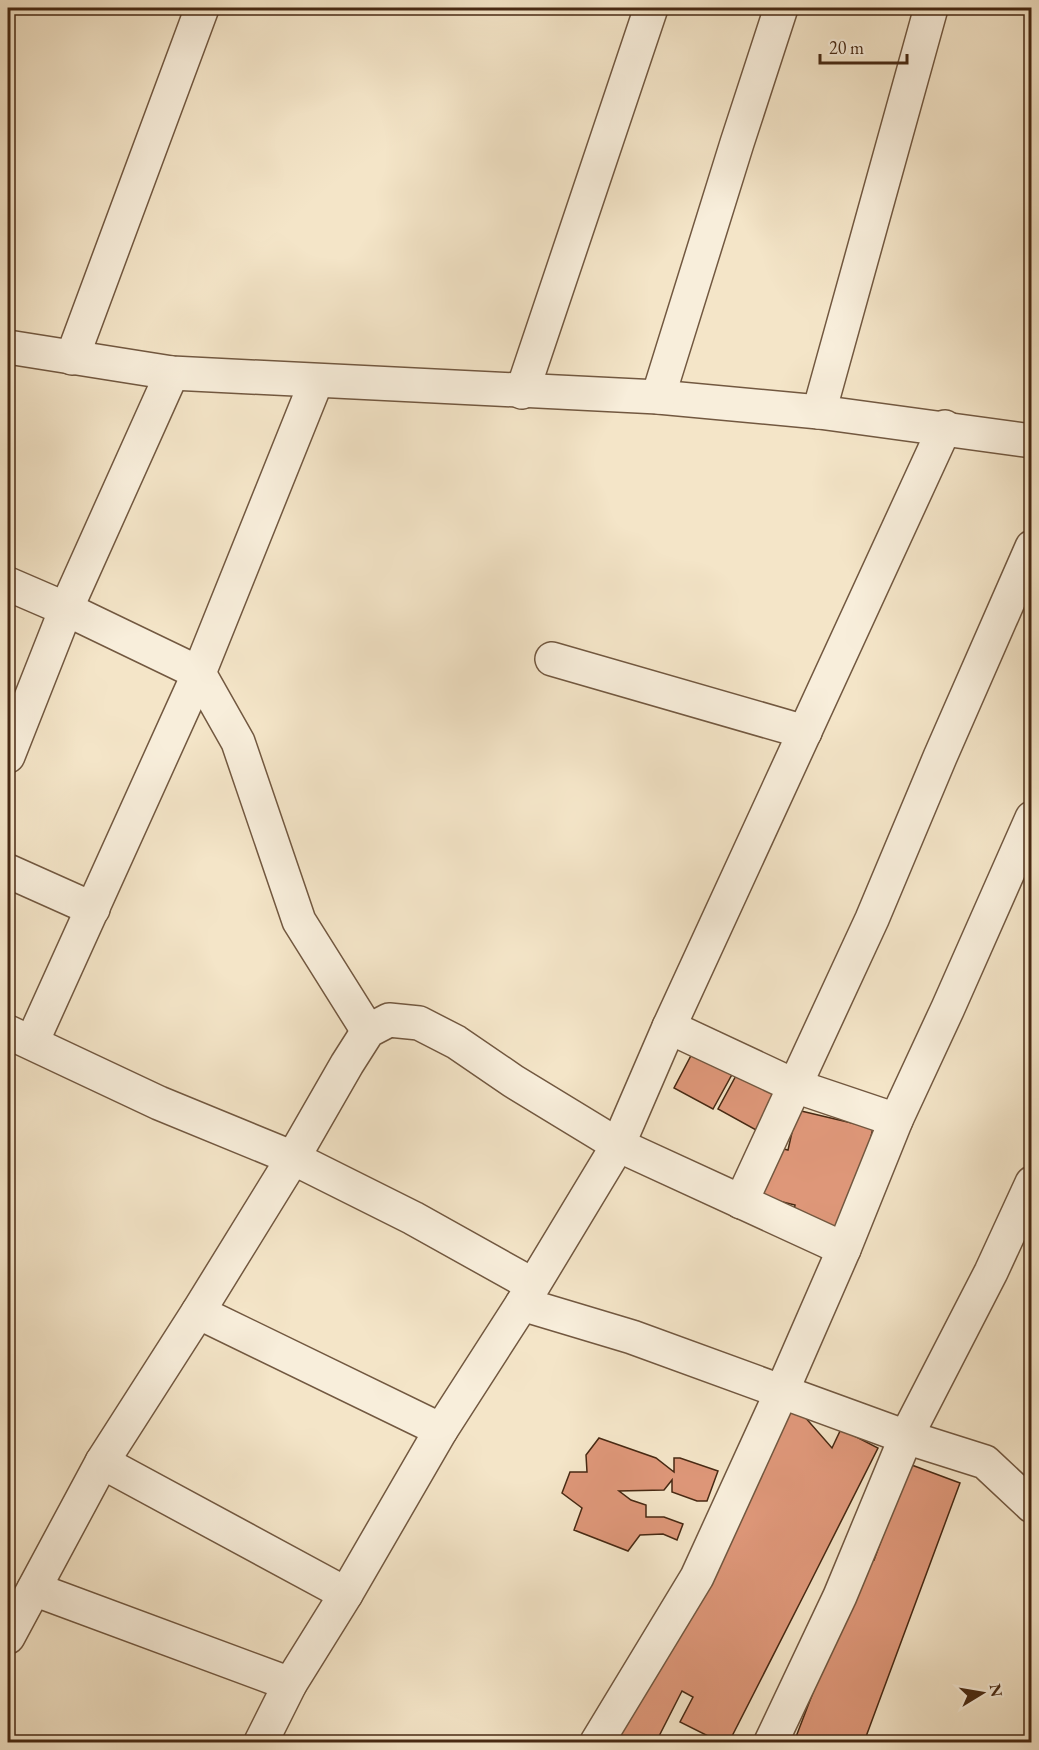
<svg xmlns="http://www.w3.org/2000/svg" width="1039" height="1750" font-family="'EB Garamond',serif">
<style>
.building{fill:#de9779;stroke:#472913;stroke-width:1.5}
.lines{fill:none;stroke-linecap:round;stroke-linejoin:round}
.minor-casing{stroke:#725840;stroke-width:36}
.minor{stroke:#f8eedb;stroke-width:33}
</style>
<rect width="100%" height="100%" fill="#f4e5c8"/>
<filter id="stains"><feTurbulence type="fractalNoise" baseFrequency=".00333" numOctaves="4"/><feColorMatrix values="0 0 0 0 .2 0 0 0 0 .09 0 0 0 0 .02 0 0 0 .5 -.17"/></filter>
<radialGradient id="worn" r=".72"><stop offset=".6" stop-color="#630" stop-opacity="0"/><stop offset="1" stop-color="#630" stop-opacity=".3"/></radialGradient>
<g class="building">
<polygon points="695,1048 735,1069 713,1109 674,1088"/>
<polygon points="738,1072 776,1092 756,1130 718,1109"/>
<polygon points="797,1110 873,1128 861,1179 843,1237 791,1225 795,1205 759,1196 771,1146 788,1150"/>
<polygon points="782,1391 832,1448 841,1429 878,1448 809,1585 729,1742 720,1742 680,1722 693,1697 682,1691 656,1742 605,1742"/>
<polygon points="599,1438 656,1458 674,1472 674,1458 680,1458 718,1471 707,1501 697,1501 672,1492 672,1480 664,1490 619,1491 631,1500 646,1505 646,1517 664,1517 683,1524 677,1540 663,1534 640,1535 628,1551 574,1530 582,1508 562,1493 570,1472 587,1472 586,1455"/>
<polygon points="909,1464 960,1483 864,1742 794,1742 865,1557 874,1560"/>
</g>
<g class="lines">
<g class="minor-casing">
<g id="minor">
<polyline points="8,347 172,373 658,397 819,412 1032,441"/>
<polyline points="72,358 202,8"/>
<polyline points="522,392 651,8"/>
<polyline points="658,397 737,143 781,8"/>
<polyline points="819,412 931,8"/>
<polyline points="8,584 66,609 199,673 238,742 299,921 368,1031"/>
<polyline points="552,659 805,732"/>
<polyline points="8,756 66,609 172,373"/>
<polyline points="8,871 93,909"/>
<polyline points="669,1027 795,1086 896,1120"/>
<polyline points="8,1032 159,1103 293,1158 413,1218 533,1285"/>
<polyline points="32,1042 199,673 316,382"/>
<polyline points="741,1202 872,919 940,757 1032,547"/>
<polyline points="522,1304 632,1337 906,1437 985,1462 1032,1506"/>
<polyline points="198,1312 441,1430"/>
<polyline points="102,1462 346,1594"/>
<polyline points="34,1589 290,1684"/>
<polyline points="8,1637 102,1462 198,1312 293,1158 347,1064 368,1031 389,1020 419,1023 456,1042 513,1081 618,1145 844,1249"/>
<polyline points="261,1742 290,1684 346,1594 441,1430 522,1304 618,1145 669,1027 945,427"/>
<polyline points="597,1742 697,1577 782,1391 844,1249 896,1120 948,1008 1032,818"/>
<polyline points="771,1742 840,1596 906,1437 991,1272 1032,1183"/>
</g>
</g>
<use href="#minor" class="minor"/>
</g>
<rect width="1039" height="1750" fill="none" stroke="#f4e5c8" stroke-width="30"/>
<rect x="9" y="9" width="1021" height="1732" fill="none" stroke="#472913" stroke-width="3"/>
<rect x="15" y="15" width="1009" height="1720" fill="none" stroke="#472913" stroke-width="1.5"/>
<g transform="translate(982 1693) rotate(79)" stroke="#f8eedb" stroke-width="4.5" paint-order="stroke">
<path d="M0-4.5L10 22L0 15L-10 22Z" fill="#472913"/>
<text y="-9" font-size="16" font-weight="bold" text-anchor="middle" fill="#472913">N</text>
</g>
<path d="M820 54v9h87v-9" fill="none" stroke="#472913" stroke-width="3"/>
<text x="829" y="54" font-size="18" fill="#472913" stroke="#f8eedb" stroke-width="4.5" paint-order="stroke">20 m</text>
<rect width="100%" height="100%" filter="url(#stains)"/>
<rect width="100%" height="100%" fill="url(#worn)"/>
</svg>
